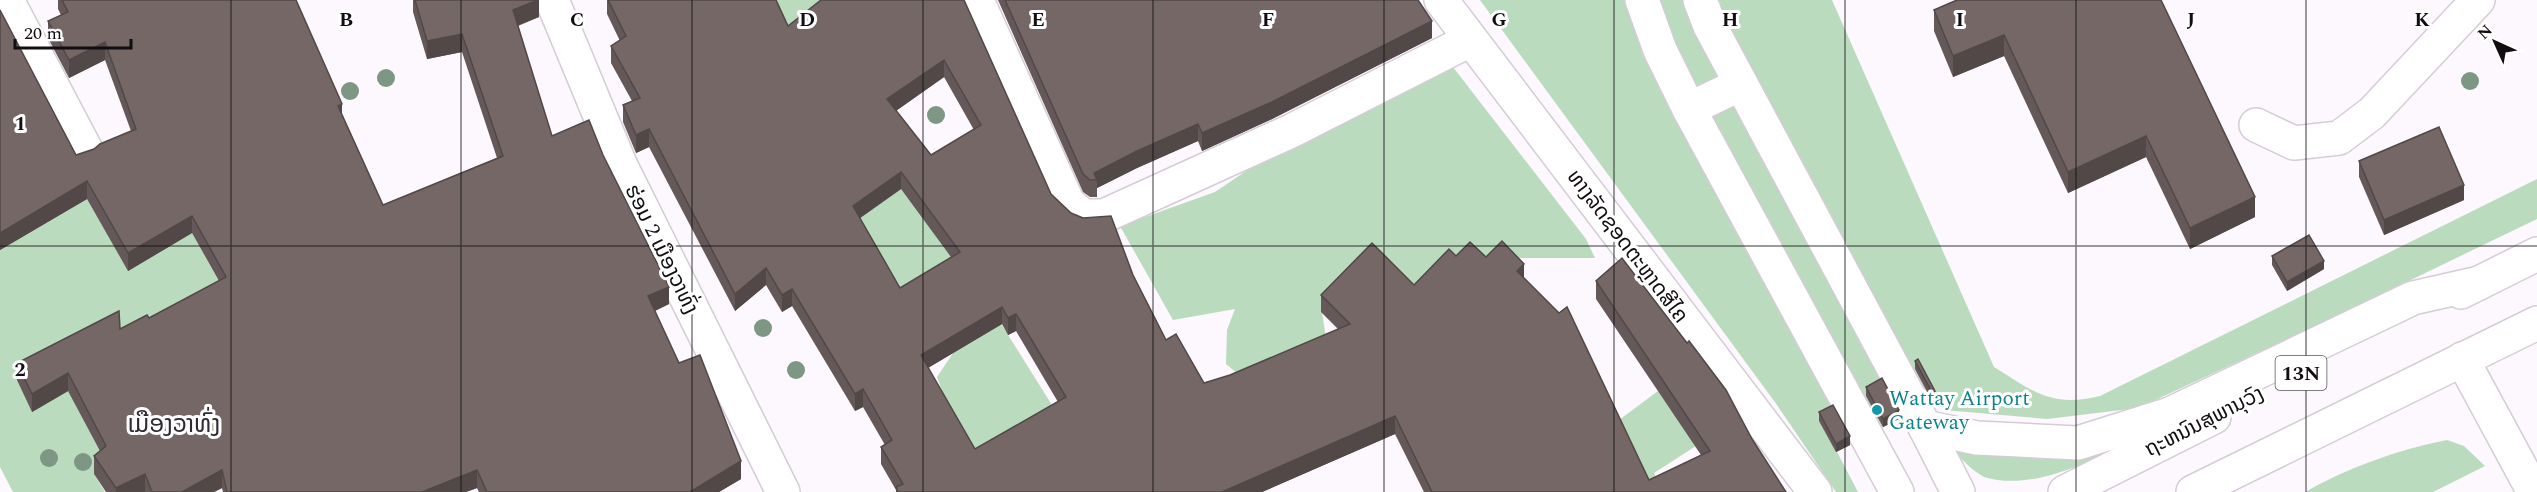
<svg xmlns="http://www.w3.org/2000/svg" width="2537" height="492" font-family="Spectral,'Noto Sans Lao',serif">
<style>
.green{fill:#badbbd}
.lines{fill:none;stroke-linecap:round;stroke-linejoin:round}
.minor-casing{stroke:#d5ccd6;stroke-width:36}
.highway-casing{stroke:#d5ccd6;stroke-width:36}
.minor{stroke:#fff;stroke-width:33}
.highway{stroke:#fff;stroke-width:33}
.tree{fill:#7e9684}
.wall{fill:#645958;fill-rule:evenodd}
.shaded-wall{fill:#514847}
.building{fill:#746766;stroke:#514847;stroke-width:1.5;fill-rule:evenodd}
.grid{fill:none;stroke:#110d11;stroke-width:1.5;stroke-opacity:0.55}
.culture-dot{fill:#0f9aa8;stroke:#fff;stroke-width:2}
.labels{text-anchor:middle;stroke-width:6;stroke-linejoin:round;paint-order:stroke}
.shield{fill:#fff;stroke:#585658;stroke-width:1.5}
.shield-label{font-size:20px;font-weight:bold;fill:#110d11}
.street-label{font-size:21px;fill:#110d11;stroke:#fff}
.culture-label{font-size:21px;fill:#0d838f;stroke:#fff;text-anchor:start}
.quarter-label{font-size:24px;fill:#302931;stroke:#fff}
.grid-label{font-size:20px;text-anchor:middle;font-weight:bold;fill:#110d11;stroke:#fff;stroke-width:6;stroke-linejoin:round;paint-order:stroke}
</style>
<rect width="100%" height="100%" fill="#fdf7fe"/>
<g class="green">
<polygon points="768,0 843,0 786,39"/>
<path d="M1480,0H1832L1994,367C2034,392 2052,408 2100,396L2537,179V219L2328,320L2138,408L2047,419L1944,410L1935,399L1837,452L1858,492H1836L1777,405Z"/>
<polygon points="1446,58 1586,239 1595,258 1502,258 1414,302 1322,312 1327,345 1250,384 1226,364 1227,330 1235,309 1173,320 1120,226 1215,192 1298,136"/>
<polygon points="901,189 990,306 1060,418 979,464 961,443 937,377 955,350 902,304 854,222"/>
<polygon points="87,199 128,270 192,233 226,294 147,333 138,319 17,380 110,367 106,464 94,474 105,492 13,492 0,467 0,250"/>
<polygon points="1658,391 1696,446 1654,473 1657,482 1644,491 1607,429"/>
<path d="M2136,437C2094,460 2034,492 1984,477C1971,470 1959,457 1950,446Z"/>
<path d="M2447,440L2464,446L2485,466L2433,492H2305C2349,467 2397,450 2447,440Z"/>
</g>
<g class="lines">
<g class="minor-casing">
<g id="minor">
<polyline points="7,0 86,150"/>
<polyline points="552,0 620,164 783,492"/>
<polyline points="977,0 1068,203 1083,216 1104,216 1291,131 1470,40"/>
<polyline points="1441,0 1815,492"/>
<polyline points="1642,0 1660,50 1689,109 1897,492"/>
<polyline points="1700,0 1710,26 1925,427 1958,492"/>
<polyline points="1689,109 1741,84"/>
<polyline points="2256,125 2294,143 2339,138 2372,113 2478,0"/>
<polyline points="2462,359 2534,492"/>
</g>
</g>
<g class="highway-casing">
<g id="highway">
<polyline points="2461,292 2537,254"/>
<polyline points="1925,427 1977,438 2078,443 2170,414 2413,298 2479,283"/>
<polyline points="2065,492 2214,417"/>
<polyline points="2193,492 2537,323"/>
</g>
</g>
<use href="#minor" class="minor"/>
<use href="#highway" class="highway"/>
</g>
<g class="tree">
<circle cx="386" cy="78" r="9"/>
<circle cx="2470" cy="81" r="9"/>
<circle cx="350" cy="91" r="9"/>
<circle cx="936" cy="115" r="9"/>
<circle cx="763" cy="328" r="9"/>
<circle cx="796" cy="370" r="9"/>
<circle cx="49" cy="458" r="9"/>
<circle cx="83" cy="462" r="9"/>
</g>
<g class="wall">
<polygon points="58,0 296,0 342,114 383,205 497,158 462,52 427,59 413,12 413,0 539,0 539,17 518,26 552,136 603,155 669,304 655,311 679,363 741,479 719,492 479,492 477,488 466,492 223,492 222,488 214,492 106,492 94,474 94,456 100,451 68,391 32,412 17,380 17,363 120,329 149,318 219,281 192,233 128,271 87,199 0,250 0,10 76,155 94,149 131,131 105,60 69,78 48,38 48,21 61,15 58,9"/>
<path d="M607,0H776L788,26L964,0L1051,194L1133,275L1166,340L1204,383L1230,375L1338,329L1321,312V295L1414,285L1456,256L1486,257L1524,278L1649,480L1701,455L1596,299V281L1752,439L1786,492H1424L1395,434L1262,492H896V490L881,464V447L885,445L863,407L855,411L792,306L782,312L766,285L735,311L649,147L636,153L623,122V105L632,101L611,63V46L620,41L607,14ZM944,77L974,130L931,155L896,111ZM901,189L951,257L900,288L860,218ZM1002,324L1008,335L1016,331L1058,402L975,449L928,368Z"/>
<polygon points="998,0 1418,0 1432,38 1272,119 1202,151 1198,141 1137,168 1097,188 1097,197 1090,197 1083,192"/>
<polygon points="2161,0 2255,217 2190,249 2146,157 2068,193 2004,56 1953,77 1934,31 1934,10"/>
<polygon points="2359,161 2464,200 2384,235 2359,177"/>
<polygon points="2272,256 2324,269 2287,291 2272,265"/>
<polygon points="1918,359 1935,399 1932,401 1915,369 1915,361"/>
<polygon points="1866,387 1899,419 1883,427 1866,396"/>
<polygon points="1819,412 1850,445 1836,452 1819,421"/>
</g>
<g class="shaded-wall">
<polygon points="539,0 539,17 513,27 513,10"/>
<polygon points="1432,21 1432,38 1272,119 1202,151 1202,133"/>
<polygon points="462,34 462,52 427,59 427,41"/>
<polygon points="2004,35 2004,56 1953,77 1953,56"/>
<polygon points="105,42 105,60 69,78 69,60"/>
<polygon points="944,60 944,77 887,117 887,99"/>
<polygon points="342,104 342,121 338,106"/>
<polygon points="1198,124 1198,141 1137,168 1097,188 1097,180 1094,173 1137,151"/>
<polygon points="649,129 649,147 636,153 636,135"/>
<polygon points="2146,136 2146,157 2068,193 2068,172"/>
<polygon points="901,172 901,189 853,223 853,206"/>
<polygon points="87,181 87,199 0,250 0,233"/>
<polygon points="2464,185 2464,200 2384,235 2384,220"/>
<polygon points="2255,197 2255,217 2190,249 2190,228"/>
<polygon points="192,216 192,233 128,271 128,253"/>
<polygon points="2324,261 2324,269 2287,291 2287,282"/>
<polygon points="1524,264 1524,281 1517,271"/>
<polygon points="766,268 766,285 735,311 735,294"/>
<polygon points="669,287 669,304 648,314 648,296"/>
<polygon points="792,289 792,306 782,312 782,295"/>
<polygon points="1002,307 1002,324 921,372 921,355"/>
<polygon points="1016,314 1016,331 1008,335 1008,318"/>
<polygon points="68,373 68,391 32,412 32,394"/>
<polygon points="863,389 863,407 855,411 855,394"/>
<polygon points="1935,391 1935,399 1932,401 1932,392"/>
<polygon points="1899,410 1899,419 1883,427 1883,419"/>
<polygon points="1395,416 1395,434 1262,492 1222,492"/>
<polygon points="1850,436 1850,445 1836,452 1836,444"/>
<polygon points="741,461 741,479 719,492 690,492"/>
<polygon points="222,470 222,488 214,492 182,492"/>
<polygon points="477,470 477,488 466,492 421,492"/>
<polygon points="145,474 145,492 116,492 116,488"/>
</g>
<g class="building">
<polygon points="62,0 296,0 342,104 338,106 383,205 503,156 462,34 427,41 415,0 538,0 513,10 552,136 589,120 603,155 669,287 648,296 679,363 700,355 741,461 690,492 487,492 477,470 422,492 227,492 222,470 182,492 152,492 145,474 116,488 94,456 106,446 68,373 32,394 17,363 119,311 120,329 147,315 149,318 226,277 192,216 128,253 87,181 0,233 0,10 76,155 94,149 100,144 136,129 105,42 69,60 48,21 68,12"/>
<path d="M608,0H776L788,26L821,0H964L1051,194L1071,213L1083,218L1111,216L1133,275L1166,340L1176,334L1204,383L1230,375L1350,324L1321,295L1372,243L1414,285L1449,249L1456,256L1470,242L1486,257L1502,241L1524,264L1517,271L1559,313L1567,307L1649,480L1710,451L1596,281L1622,258L1687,343L1689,341L1726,390L1752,439L1786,492H1432L1395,416L1222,492H898L896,487L903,484L881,447L892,440L863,389L855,394L792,289L782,295L766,268L735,294L649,129L636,135L623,105L640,98L611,46L626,36ZM944,60L981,125L931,155L887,99ZM901,172L960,252L900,288L853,206ZM1002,307L1008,318L1016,314L1066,397L975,449L921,355Z"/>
<polygon points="1005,0 1418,0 1432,21 1272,102 1202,133 1198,124 1137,151 1094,173 1097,180 1090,180 1083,174"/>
<polygon points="1957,0 2161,0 2255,197 2190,228 2146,136 2068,172 2004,35 1953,56 1934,10"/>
<polygon points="2439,127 2464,185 2384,220 2359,161"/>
<polygon points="2309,235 2324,261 2287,282 2272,256"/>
<polygon points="1918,359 1935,391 1932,392 1915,361"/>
<polygon points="1882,378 1899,410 1883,419 1866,387"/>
<polygon points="1833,405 1850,436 1836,444 1819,412"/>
</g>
<path class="grid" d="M231,0V492M461,0V492M692,0V492M923,0V492M1153,0V492M1384,0V492M1614,0V492M1845,0V492M2076,0V492M2306,0V492M0,246H2537"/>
<circle class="culture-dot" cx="1877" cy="410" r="6"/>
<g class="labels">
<rect class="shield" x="2275.5" y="356" width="51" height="34" rx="4.5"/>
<g class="shield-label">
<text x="2301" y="380">13N</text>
</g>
<g class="street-label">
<text transform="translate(1628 246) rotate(53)" y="7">ທາງລັດຊອດຕະຫຼາດສີໄຄ</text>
<text transform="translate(662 249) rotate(64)" y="7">ຮ່ອມ 2 ເມືອງວາທົ່ງ</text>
<text transform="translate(2204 421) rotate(-27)" y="7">ຖະຫນົນສຸພານຸວົງ</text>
</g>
<g class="culture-label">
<text x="1889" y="405">Wattay Airport<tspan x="1889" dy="24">Gateway</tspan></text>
</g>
<g class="quarter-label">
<text x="174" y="432">ເມືອງວາທົ່ງ</text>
</g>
</g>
<g class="grid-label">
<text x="346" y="26">B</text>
<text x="577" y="26">C</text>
<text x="807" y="26">D</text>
<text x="1038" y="26">E</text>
<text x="1268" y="26">F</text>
<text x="1499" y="26">G</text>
<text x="1730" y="26">H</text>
<text x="1960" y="26">I</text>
<text x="2191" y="26">J</text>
<text x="2422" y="26">K</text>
<text x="20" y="130">1</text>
<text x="20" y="376">2</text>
</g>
<g transform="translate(2495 42) rotate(315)" stroke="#ffffff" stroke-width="4.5" paint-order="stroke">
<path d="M0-4.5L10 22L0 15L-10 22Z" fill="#110d11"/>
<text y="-9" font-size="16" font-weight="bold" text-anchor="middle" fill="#110d11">N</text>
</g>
<path d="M15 39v9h116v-9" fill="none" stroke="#110d11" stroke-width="3"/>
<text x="24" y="39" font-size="18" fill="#110d11" stroke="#ffffff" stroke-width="4.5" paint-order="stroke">20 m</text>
</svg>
